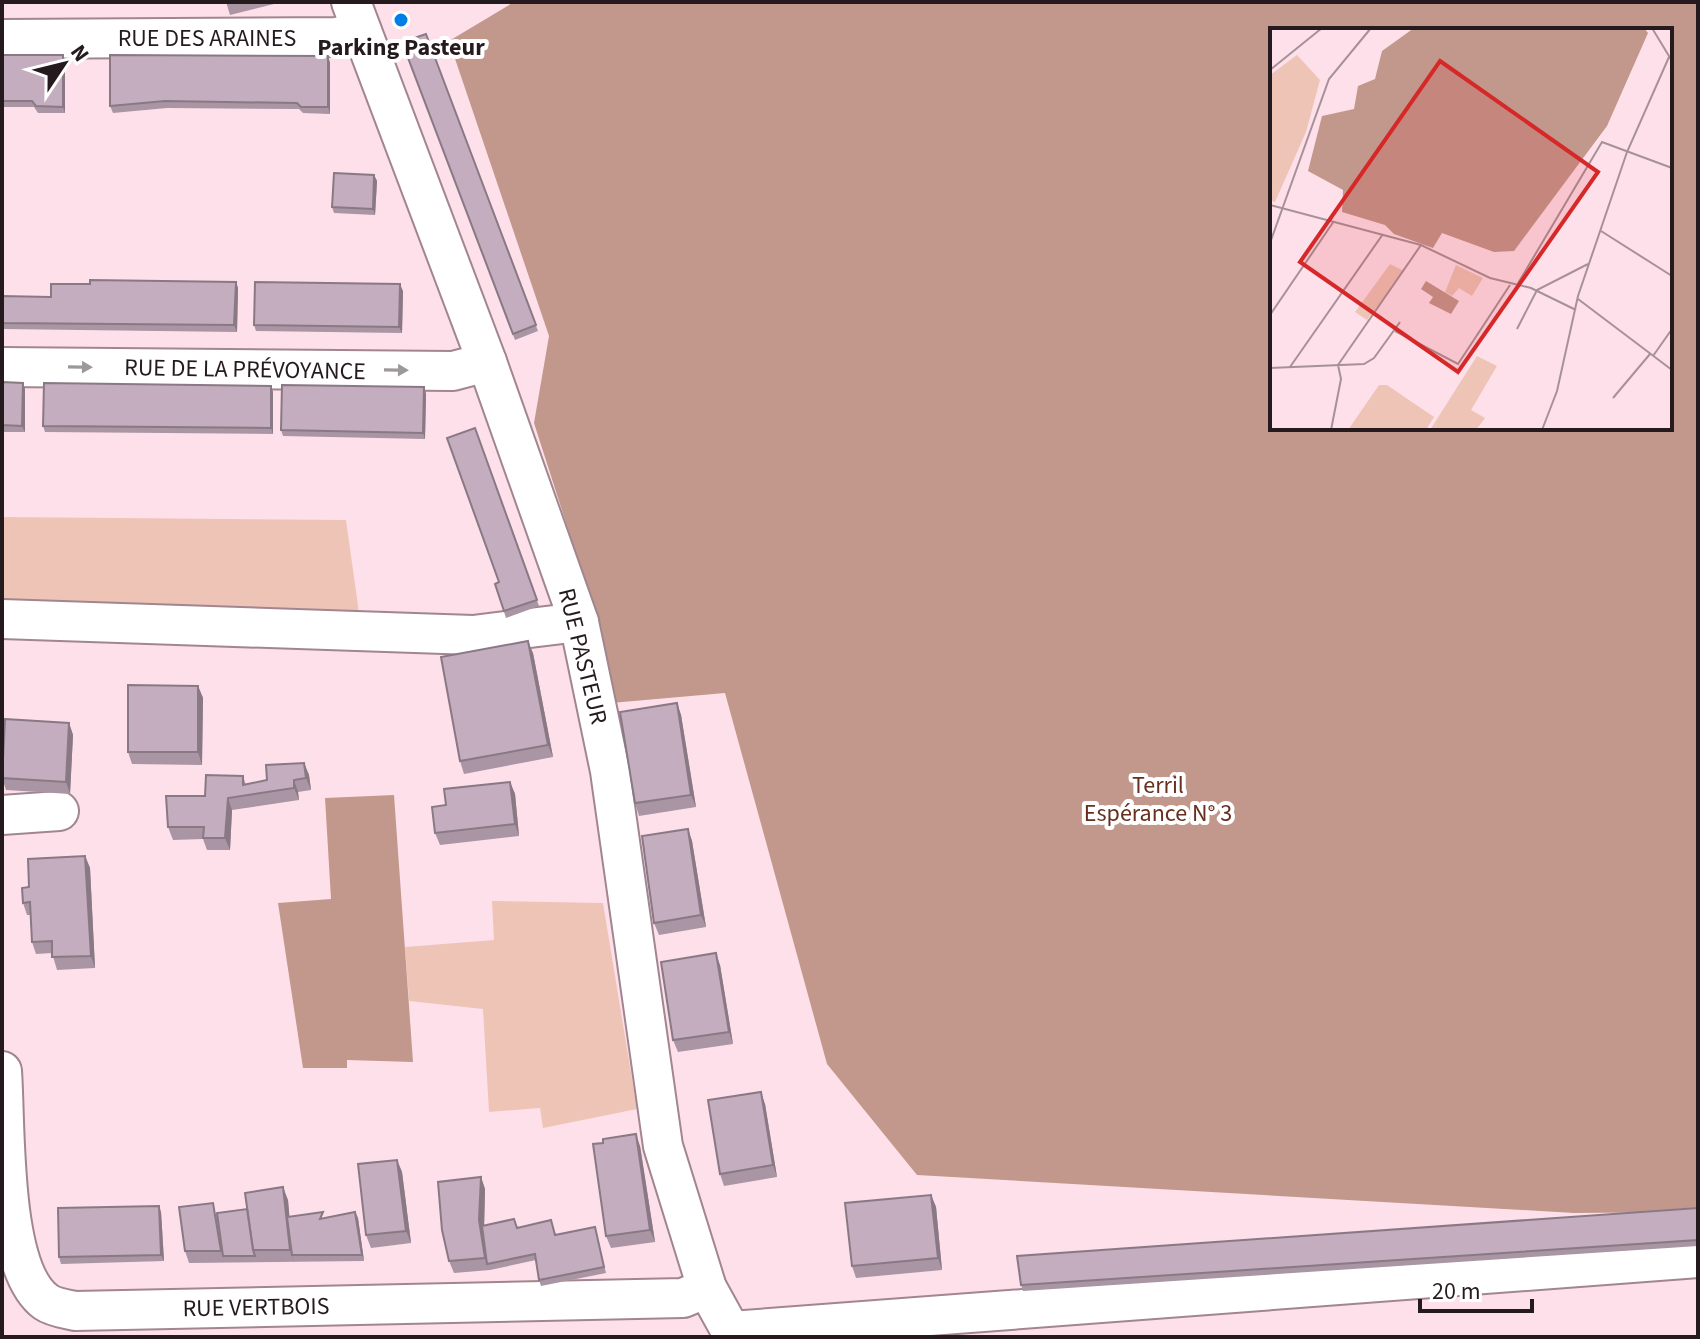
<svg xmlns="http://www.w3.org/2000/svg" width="1700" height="1339" font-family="'Source Sans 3',sans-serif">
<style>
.green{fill:#eec4b7}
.forest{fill:#c2988c;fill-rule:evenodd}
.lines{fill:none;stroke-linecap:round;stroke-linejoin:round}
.minor-casing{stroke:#a1868f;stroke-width:42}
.minor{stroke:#fff;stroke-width:38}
.wall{fill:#a995a3}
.shaded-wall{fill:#897985}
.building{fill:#c4adbe;stroke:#897985;stroke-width:2}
.oneway{fill:#9d989a}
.poi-dot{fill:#0080e6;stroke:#fff;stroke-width:3}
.labels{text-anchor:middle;stroke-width:8;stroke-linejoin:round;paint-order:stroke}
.street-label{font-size:24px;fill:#251b1e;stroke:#fff}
.poi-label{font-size:24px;font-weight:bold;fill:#251b1e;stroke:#fff}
.park-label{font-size:24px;fill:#662f1f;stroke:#fff}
.inset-road{fill:none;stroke:#a79198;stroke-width:2}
.view{fill:#d62828;fill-opacity:0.15;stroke:#d62828;stroke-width:4}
.inset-edge{fill:none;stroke:#251b1e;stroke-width:4}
</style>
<rect width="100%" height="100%" fill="#fee0ea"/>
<g class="green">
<polygon points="2,517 346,520 361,627 2,615"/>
<polygon points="492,901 603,903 637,1109 543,1128 540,1108 489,1112 483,1009 409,1001 405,947 494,940"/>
</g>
<g class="forest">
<path d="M514,2H1698V1212L1574,1213L917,1175L827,1064L725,693L611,703L585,582L534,423L549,336L449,41ZM1272,30H1670V428H1272Z"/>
<polygon points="394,795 413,1062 347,1060 347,1068 303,1068 278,903 331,899 325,798"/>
</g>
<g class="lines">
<g class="minor-casing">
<g id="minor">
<polyline points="351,2 487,362 579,622 610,771 663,1146 707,1288 734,1337"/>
<polyline points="2,39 337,37 362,32"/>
<polyline points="2,367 453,371 487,362"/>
<polyline points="2,619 473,635 579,622"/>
<polyline points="2,815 59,811"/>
<path d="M2,1071C6,1126 0,1269 46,1302C53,1307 66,1309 75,1311L683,1298L707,1288"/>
<polyline points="731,1331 1698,1258"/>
</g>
</g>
<use href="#minor" class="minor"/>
</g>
<g class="wall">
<polygon points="226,2 282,2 230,15"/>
<polygon points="426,34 538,331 515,340 402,42"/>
<polygon points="2,55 65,61 65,113 38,113 34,107 2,107"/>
<polygon points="328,56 330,63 330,114 303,113 299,109 167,108 113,113 110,106"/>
<polygon points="374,175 377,181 375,215 334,213 332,207"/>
<polygon points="236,282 238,288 237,332 2,329 2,296 51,297 90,284"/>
<polygon points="403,291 402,333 256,331 254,325"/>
<polygon points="2,382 25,389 25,432 2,432"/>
<polygon points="271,386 273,392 273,434 45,432 43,426"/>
<polygon points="424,387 426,394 425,439 283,436 281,430"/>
<polygon points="475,428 539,606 506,618 495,584 499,582"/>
<polygon points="533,653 553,757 464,774 460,761"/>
<polygon points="198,686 203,698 202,765 132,764 128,752"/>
<polygon points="677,703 681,715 696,807 639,816 635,803"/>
<polygon points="69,723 73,735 70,794 6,790 2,778"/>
<polygon points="304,763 309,775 311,790 298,792 299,800 232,810 230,850 207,850 203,839 173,840 168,827 205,796 243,776 246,785 267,780"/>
<polygon points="510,782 515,794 519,836 440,845 435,833 446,805"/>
<polygon points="688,829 692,841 706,927 659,935 654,923"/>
<polygon points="85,856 90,868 95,968 57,970 52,953 36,954 32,942 30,915 27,915 23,903 29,887"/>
<polygon points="720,965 733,1044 678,1052 673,1040"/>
<polygon points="765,1104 777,1177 724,1186 720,1174"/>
<polygon points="640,1146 655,1242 611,1248 606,1236"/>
<polygon points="397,1160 402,1172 411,1243 371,1248 366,1235"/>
<polygon points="481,1177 485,1189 484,1225 517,1228 551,1220 556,1235 595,1227 606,1273 541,1286 539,1280 536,1260 490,1270 454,1273 449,1261"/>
<polygon points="931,1195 936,1207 942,1270 856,1278 852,1266"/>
<polygon points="288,1200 289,1217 325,1219 355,1212 358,1218 364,1261 189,1263 185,1251 217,1213 247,1209"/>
<polygon points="1698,1208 1698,1246 1023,1291 1021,1285"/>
<polygon points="161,1212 164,1261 61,1264 59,1257"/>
</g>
<g class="shaded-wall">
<polygon points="63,55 65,61 65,113 63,107"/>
<polygon points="328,56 330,63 330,114 328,107"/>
<polygon points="374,175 377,181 375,215 373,209"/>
<polygon points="236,282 238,288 237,332 234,325"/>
<polygon points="400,284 403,291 402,333 399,327"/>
<polygon points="23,383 25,389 25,432 22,426"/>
<polygon points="271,386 273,392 273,434 271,428"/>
<polygon points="424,387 426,394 425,439 423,433"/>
<polygon points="528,641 533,653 553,757 548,745"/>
<polygon points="198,686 203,698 202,765 198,752"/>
<polygon points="677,703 681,715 696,807 691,795"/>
<polygon points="69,723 73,735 70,794 66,782"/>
<polygon points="304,763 309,775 311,790 306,778"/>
<polygon points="294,780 298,792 299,800 294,788"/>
<polygon points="510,782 515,794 519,836 515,824"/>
<polygon points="228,798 232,810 230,850 225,838"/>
<polygon points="688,829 692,841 706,927 701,915"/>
<polygon points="85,856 90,868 95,968 91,956"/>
<polygon points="716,953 720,965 733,1044 729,1032"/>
<polygon points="761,1092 765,1104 777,1177 773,1165"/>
<polygon points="636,1134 640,1146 655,1242 650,1230"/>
<polygon points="397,1160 402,1172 411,1243 406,1231"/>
<polygon points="481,1177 485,1189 484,1232 487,1264 485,1258 479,1220"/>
<polygon points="283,1187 288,1200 293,1255 292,1255 294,1262 290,1250"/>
<polygon points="931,1195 936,1207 942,1270 938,1258"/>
<polygon points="159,1206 161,1212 164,1261 161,1255"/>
<polygon points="355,1212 358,1218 364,1261 362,1255"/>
</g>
<g class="building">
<polygon points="426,34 536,325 513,334 402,42"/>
<polygon points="2,55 63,55 63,107 36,106 32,101 2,101"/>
<polygon points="110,55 328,56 328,107 301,107 297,103 165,101 110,106"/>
<polygon points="334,173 374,175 373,209 332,207"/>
<polygon points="90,280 236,282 234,325 2,323 2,296 51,297 51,284 90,284"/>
<polygon points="255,282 400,284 399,327 254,325"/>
<polygon points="2,382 23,383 22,426 2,425"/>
<polygon points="44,383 271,386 271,428 43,426"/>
<polygon points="282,385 424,387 423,433 281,430"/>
<polygon points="475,428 537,600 504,611 495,584 499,582 447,438"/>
<polygon points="528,641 548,745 460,761 441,657"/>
<polygon points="128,685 198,686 198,752 128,752"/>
<polygon points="677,703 691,795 635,803 620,712"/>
<polygon points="5,719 69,723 66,782 2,778"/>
<polygon points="304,763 306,778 294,780 294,788 228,798 225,838 203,838 204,827 168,827 166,796 205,796 206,775 243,776 243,785 267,780 266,765"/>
<polygon points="510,782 515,824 435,833 432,807 446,805 444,789"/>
<polygon points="688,829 701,915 654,923 642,836"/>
<polygon points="85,856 91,956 52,957 52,941 32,942 30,902 23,903 22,888 29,887 28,859"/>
<polygon points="716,953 729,1032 673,1040 661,962"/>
<polygon points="761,1092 773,1165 720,1174 708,1100"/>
<polygon points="636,1134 650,1230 606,1236 593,1144 603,1143 603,1139"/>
<polygon points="397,1160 406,1231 366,1235 358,1164"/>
<polygon points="481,1177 479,1220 485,1258 449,1261 442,1230 438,1182"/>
<polygon points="283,1187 290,1250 253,1250 245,1193"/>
<polygon points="931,1195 938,1258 852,1266 845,1203"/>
<polygon points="213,1203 221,1251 185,1251 179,1207"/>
<polygon points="159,1206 161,1255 59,1257 58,1208"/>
<polygon points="1698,1208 1698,1240 1021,1285 1017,1256"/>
<polygon points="247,1209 253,1250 255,1256 223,1256 217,1213"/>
<polygon points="323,1212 320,1219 355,1212 362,1255 292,1255 287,1217"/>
<polygon points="514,1219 517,1228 551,1220 555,1235 595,1227 604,1267 539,1280 535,1254 487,1264 482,1226"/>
</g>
<defs><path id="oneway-solid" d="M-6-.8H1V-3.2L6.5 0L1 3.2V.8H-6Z" transform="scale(2)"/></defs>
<g class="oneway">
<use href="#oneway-solid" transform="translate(80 367) rotate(1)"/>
<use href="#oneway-solid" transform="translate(396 370) rotate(1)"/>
</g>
<circle class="poi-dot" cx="401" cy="20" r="8"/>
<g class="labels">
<g class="street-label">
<text x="207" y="46">RUE DES ARAINES</text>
<text transform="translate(245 369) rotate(1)" y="8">RUE DE LA PRÉVOYANCE</text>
<text transform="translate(583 656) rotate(76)" y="8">RUE PASTEUR</text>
<text transform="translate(256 1307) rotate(-1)" y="8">RUE VERTBOIS</text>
</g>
<g class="poi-label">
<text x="401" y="55">Parking Pasteur</text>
</g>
<g class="park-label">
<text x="1158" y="793">Terril<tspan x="1158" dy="28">Espérance N° 3</tspan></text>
</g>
</g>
<g transform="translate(1270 28)">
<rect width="402" height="402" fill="#fee0ea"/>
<path d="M27,27L50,52L36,104L5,174L0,172V47ZM120,236L134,243L97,292L85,284ZM186,237L213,250L202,268L189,260L182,268L175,264ZM207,328L227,338L201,382L215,390L206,402H160ZM109,357H117L164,389L156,402H78Z" fill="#eec4b7"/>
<path d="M144,0H374L378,5L337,98L244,223L224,224L172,205L163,220L124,206L115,197L72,184L73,162L38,143L52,88L84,81L88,58L105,51L112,23ZM156,253L189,273L181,286L159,275L163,269L151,261Z" fill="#c2988c"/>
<path class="inset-road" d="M382,0L402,33M0,42L52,0M0,177L151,217L220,250L261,260L306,282M331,203L402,248M0,215L59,51L101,0M247,257L332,114L402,140M308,271L402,342M0,287L64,193M247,301L267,262L318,236M125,303L188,336L240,257M383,328L402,301M68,337L151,217M20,339L113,206M0,340L94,336L104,330L130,294M343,370L380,326M61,402L71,351L68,337M272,402L287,363L308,268L357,124L399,29"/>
<path class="view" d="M170,33L328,144L188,344L30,234Z"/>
<rect width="402" height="402" class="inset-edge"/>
</g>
<rect width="1700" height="1339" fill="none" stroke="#251b1e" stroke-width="8"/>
<g transform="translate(64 64) rotate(55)" stroke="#ffffff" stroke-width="6" paint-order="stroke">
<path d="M0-6L14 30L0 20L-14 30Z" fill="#251b1e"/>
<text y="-12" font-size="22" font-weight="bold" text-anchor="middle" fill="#251b1e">N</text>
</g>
<path d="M1420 1299v12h112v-12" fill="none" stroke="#251b1e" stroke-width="4"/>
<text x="1432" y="1299" font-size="24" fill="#251b1e" stroke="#ffffff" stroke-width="6" paint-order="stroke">20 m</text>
</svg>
